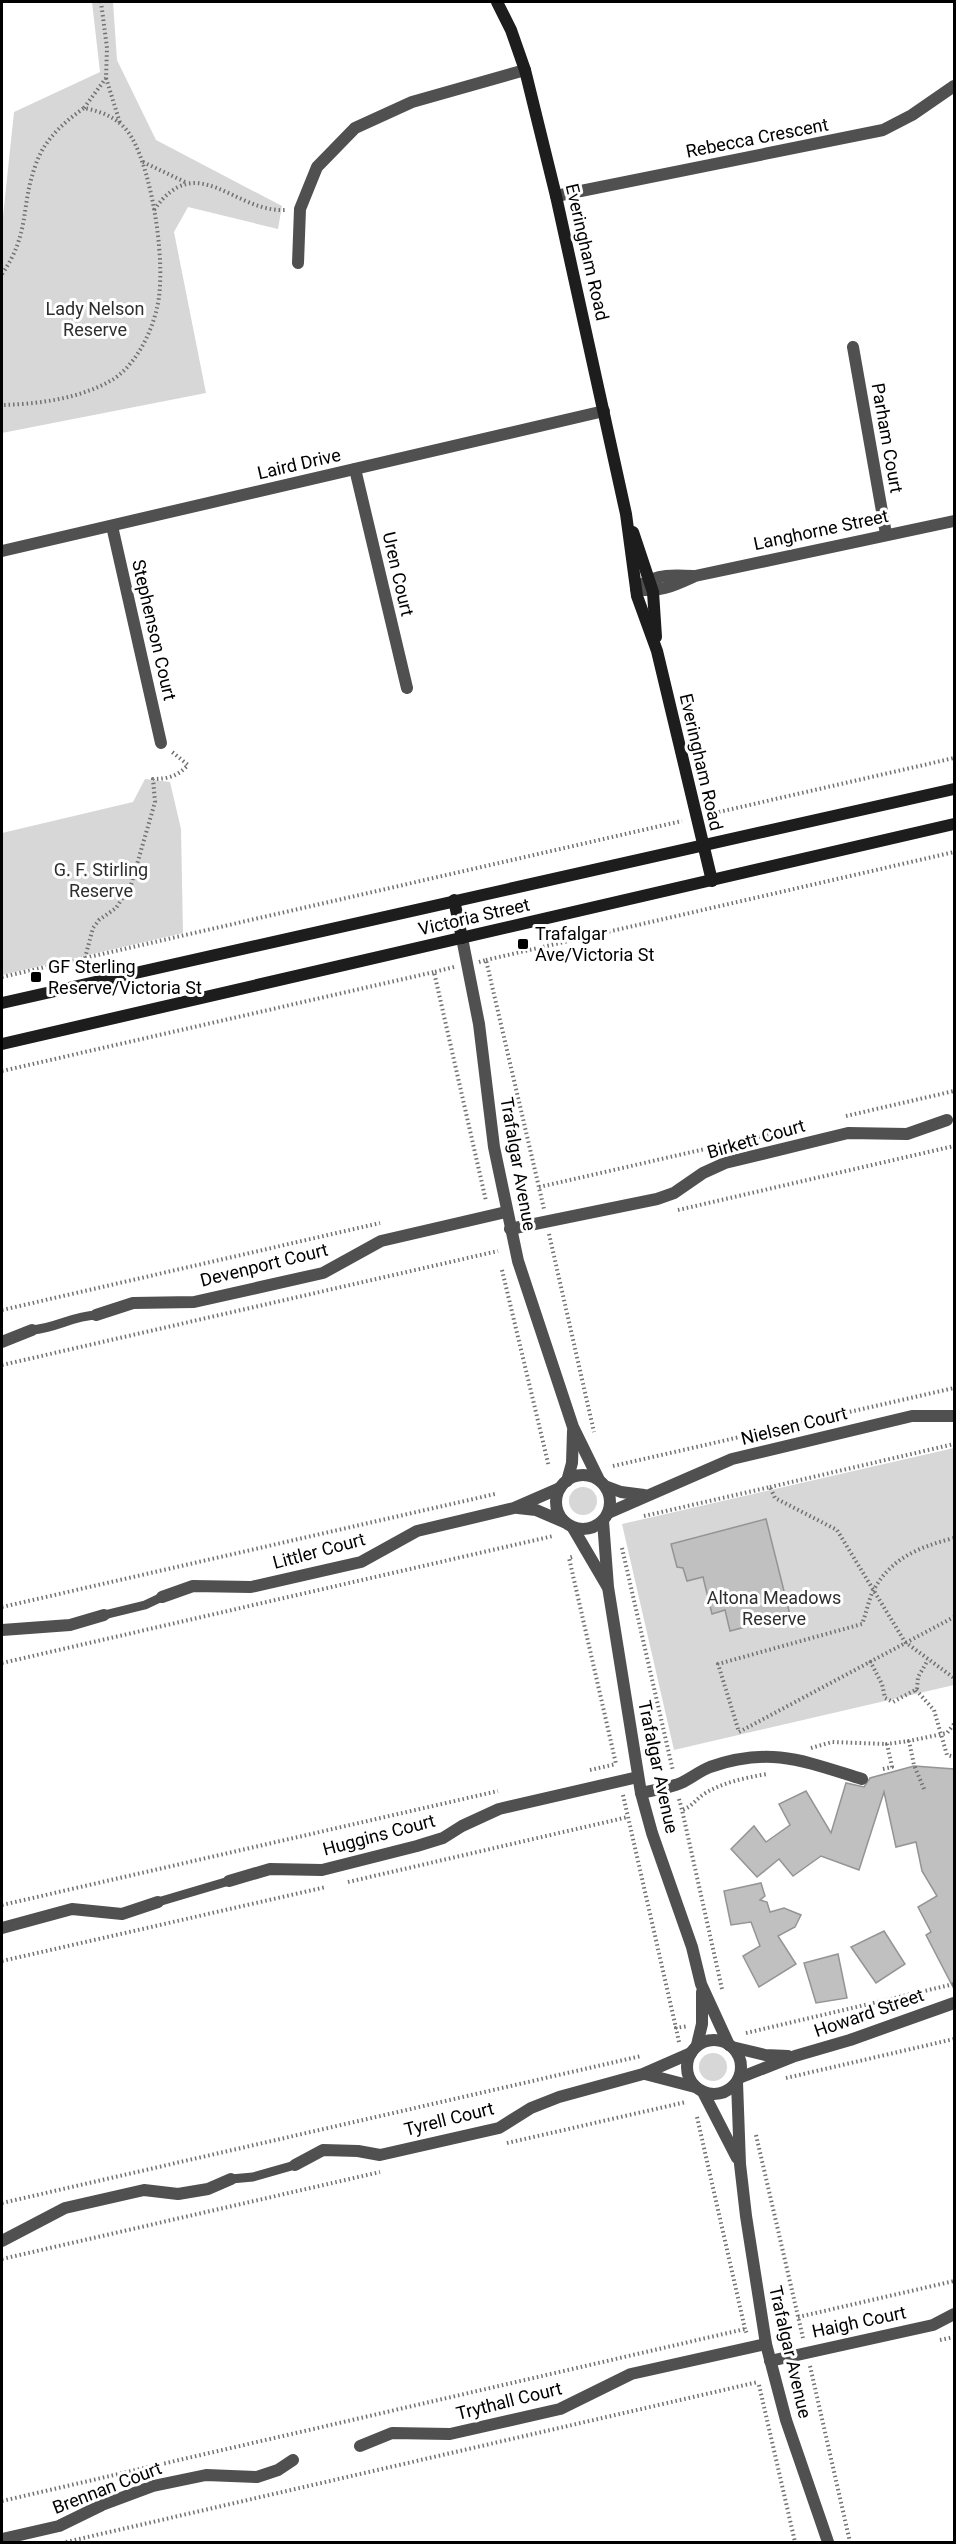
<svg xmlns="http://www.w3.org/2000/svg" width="956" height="2544" font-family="Roboto,sans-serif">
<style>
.green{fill:#d7d7d7}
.building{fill:#c0c0c0;stroke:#949494;stroke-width:1.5}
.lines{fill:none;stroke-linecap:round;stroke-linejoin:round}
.path{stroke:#727272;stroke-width:4;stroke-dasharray:1.5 3;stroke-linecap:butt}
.lane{stroke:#505050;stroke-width:9}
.street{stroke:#505050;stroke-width:12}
.secondary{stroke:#1d1d1d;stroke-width:12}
.poi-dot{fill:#000;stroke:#fff;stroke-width:2}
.labels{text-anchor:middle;stroke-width:6;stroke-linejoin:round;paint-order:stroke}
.street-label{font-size:18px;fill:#000;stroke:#fff}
.park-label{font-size:18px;fill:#2e2e2e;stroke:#fff}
.poi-label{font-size:18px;fill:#000;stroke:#fff;text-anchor:start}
</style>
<rect width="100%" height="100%" fill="#fff"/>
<g class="green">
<polygon points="92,2 113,2 117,60 156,140 282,206 278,229 188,207 174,232 206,393 2,433 2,226 14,112 100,72"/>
<polygon points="145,779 170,782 181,829 183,933 2,975 2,833 133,802"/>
<polygon points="954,1448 954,1685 674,1750 622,1524"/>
<circle cx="583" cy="1501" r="14"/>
<circle cx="713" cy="2067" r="14"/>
</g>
<g class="building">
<polygon points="766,1519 790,1615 730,1631 725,1610 712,1614 703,1577 687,1581 683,1568 677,1567 671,1544"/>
<polygon points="914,1766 954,1769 954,1989 926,1935 931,1932 918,1907 937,1896 922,1871 916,1842 896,1847 884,1792 859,1870 821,1856 793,1876 779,1859 757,1877 731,1849 754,1826 766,1842 790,1825 779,1804 806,1791 831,1833 846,1783 864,1787 870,1778"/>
<polygon points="761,1883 765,1896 760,1900 767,1902 770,1912 784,1908 801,1915 795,1927 778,1936 796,1964 759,1987 743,1956 760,1946 751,1922 731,1925 724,1891"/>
<polygon points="884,1931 905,1964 876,1983 851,1947"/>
<polygon points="838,1954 847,1998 816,2003 804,1963"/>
</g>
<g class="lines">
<g class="path">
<polyline points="106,78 120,123"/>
<polyline points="84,108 106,78 107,48 101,2"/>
<polyline points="143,162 185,182"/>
<path d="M154,210C197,148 234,213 286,210"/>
<path d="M2,274C31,232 20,206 36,164C44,140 64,122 84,108C104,112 121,119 132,138C153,175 167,267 157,308C151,334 135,366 112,380C79,399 38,404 2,405"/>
<polyline points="710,814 954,758"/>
<path d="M85,958L93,928L99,920L116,908L131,885L155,802L153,779C168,779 178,776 188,765L171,751"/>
<polyline points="486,960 954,852"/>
<polyline points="479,962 486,960 544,1209"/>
<polyline points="454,967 434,972 486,1201"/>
<polyline points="2,977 682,821"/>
<polyline points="2,1071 434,972"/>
<polyline points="846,1116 954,1091"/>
<polyline points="539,1187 775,1133"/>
<polyline points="678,1210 954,1146"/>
<polyline points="549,1234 594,1432"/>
<polyline points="502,1270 549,1467"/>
<polyline points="2,1310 380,1223"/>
<polyline points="2,1365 498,1251"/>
<polyline points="613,1466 954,1388"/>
<polyline points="770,1487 954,1444"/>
<polyline points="644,1516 770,1487 775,1498 837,1530 905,1642 954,1678"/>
<path d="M954,1538C919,1547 890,1558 872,1593C868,1603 866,1614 862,1624L718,1664L739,1732L954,1617"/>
<polyline points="622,1548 673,1771"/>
<polyline points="572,1557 569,1558 616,1764"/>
<polyline points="2,1607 495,1494"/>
<polyline points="870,1661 882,1684 885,1698 893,1702 917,1689 918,1677 928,1660"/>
<polyline points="2,1663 553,1536"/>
<polyline points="916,1690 934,1710 947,1755 954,1757"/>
<polyline points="811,1748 832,1742 887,1744"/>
<polyline points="883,1769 892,1767 887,1744 909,1741"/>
<polyline points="590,1770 616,1764"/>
<polyline points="924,1789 914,1765 909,1741 947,1733 954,1724"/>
<polyline points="623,1795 676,2028"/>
<polyline points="679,1799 682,1810"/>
<polyline points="348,1882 628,1817"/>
<polyline points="2,1905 498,1791"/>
<polyline points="2,1961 326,1887"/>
<path d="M722,1989L682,1810C692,1807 696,1799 704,1794C723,1782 745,1778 767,1774"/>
<polyline points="746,2033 954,1984"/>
<polyline points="679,2042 676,2028 688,2026"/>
<polyline points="786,2078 954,2039"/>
<polyline points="697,2117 745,2329"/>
<polyline points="756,2135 803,2338"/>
<polyline points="507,2143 686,2102"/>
<polyline points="2,2203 641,2056"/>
<polyline points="2,2259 380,2172"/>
<polyline points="798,2317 954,2281"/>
<polyline points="940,2340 954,2337"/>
<polyline points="810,2366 850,2542"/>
<polyline points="759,2385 795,2542"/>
<polyline points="2,2501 745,2329 747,2334"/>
<polyline points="66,2542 758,2382"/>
</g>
<g class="lane">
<path d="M32,1330C57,1328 72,1316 96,1315"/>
<polyline points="104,1615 145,1605 162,1597"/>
<polyline points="158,1902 229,1881"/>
<polyline points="231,2179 253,2177 295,2165"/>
</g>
<g class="street">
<polyline points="556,196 883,130 912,115 954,86"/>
<polyline points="298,263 300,209 317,167 355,128 412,102 525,70"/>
<polyline points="853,347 886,534"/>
<polyline points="355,469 407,688"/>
<polyline points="112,526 161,743"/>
<polyline points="2,551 604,411"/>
<path d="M641,585C657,574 675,575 693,576"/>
<path d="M636,589C659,593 673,586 695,576L954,521"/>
<polyline points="462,938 479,1024 494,1147 518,1261 573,1427 599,1480"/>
<polyline points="510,1229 657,1199 674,1193 703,1173 725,1163 848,1133 907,1134 947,1120"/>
<polyline points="96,1315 133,1303 194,1302 323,1273 381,1241 506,1212"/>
<polyline points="2,1342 32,1330"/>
<circle cx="583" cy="1502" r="27"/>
<polyline points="567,1481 572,1463 573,1431"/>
<polyline points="605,1486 621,1492 644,1495"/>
<polyline points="518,1508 536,1510 564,1522"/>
<polyline points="608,1513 732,1459 912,1416 954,1416"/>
<polyline points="603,1521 608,1587 641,1793 652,1833 692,1947 701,1984 729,2045"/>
<polyline points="573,1528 607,1586"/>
<polyline points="162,1597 193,1586 251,1587 361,1562 417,1531 514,1508 560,1488"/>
<polyline points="2,1630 70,1625 104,1615"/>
<path d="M641,1793C654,1790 669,1788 681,1783C691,1778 700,1771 710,1767C770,1746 804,1761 862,1779"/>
<polyline points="229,1881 270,1869 322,1870 417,1846 443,1838 462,1826 499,1809 638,1777"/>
<polyline points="2,1928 72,1909 122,1914 158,1902"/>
<circle cx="714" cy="2067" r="27"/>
<polyline points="697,2045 702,2024 702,1992"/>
<polyline points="732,2047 765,2055 788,2056"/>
<polyline points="645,2074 695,2087"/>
<polyline points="739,2078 795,2056 850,2040 954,2003"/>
<polyline points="737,2082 740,2164 746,2216 766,2344 786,2420 828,2542"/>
<polyline points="703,2092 737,2158"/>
<polyline points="295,2165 323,2150 358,2151 380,2155 499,2128 531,2108 559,2097 643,2074 691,2053"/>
<polyline points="2,2241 65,2208 144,2190 178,2194 208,2189 231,2179"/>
<polyline points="770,2361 933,2325 954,2314"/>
<polyline points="360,2446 392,2433 450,2434 560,2409 631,2374 766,2344"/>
<polyline points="2,2539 59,2526 102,2505 153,2486 206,2475 257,2477 278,2470 293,2460"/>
</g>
<g class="secondary">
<polyline points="497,2 511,30 525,70 556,196 626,514 637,596 657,651 712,881"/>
<polyline points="633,532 653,592 656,637"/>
<polyline points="454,900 462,938"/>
<polyline points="2,1003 954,789"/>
<polyline points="2,1044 954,824"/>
</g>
</g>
<g class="poi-dot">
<rect x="517" y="938" width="12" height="12" rx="3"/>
<rect x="30" y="971" width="12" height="12" rx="3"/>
</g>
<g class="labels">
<g class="street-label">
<text transform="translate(757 138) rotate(-11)" y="6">Rebecca Crescent</text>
<text transform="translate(587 252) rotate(77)" y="6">Everingham Road</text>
<text transform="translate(887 438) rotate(80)" y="6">Parham Court</text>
<text transform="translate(299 464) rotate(-13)" y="6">Laird Drive</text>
<text transform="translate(821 530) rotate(-12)" y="6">Langhorne Street</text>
<text transform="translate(398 574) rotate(77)" y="6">Uren Court</text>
<text transform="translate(154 630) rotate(77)" y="6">Stephenson Court</text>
<text transform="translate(701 762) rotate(77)" y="6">Everingham Road</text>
<text transform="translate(474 917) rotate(-13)" y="6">Victoria Street</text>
<text transform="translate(756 1139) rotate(-16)" y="6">Birkett Court</text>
<text transform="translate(518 1164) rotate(80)" y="6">Trafalgar Avenue</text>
<text transform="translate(264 1265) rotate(-14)" y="6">Devenport Court</text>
<text transform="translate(794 1426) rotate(-14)" y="6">Nielsen Court</text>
<text transform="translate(319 1551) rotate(-15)" y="6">Littler Court</text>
<text transform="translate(658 1767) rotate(78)" y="6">Trafalgar Avenue</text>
<text transform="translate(379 1835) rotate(-15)" y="6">Huggins Court</text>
<text transform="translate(869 2013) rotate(-19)" y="6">Howard Street</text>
<text transform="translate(449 2119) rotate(-14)" y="6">Tyrell Court</text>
<text transform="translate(859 2322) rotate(-12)" y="6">Haigh Court</text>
<text transform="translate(790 2352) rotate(77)" y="6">Trafalgar Avenue</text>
<text transform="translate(509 2401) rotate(-14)" y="6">Trythall Court</text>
<text transform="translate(107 2488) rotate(-21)" y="6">Brennan Court</text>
</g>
<g class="park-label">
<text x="95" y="315">Lady Nelson<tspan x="95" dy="21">Reserve</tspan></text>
<text x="101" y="876">G. F. Stirling<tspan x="101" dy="21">Reserve</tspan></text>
<text x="774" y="1604">Altona Meadows<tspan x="774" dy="21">Reserve</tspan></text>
</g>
<g class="poi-label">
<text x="535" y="940">Trafalgar<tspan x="535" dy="21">Ave/Victoria St</tspan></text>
<text x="48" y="973">GF Sterling<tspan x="48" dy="21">Reserve/Victoria St</tspan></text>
</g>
</g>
<rect width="956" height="2544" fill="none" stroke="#000000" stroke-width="6"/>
</svg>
